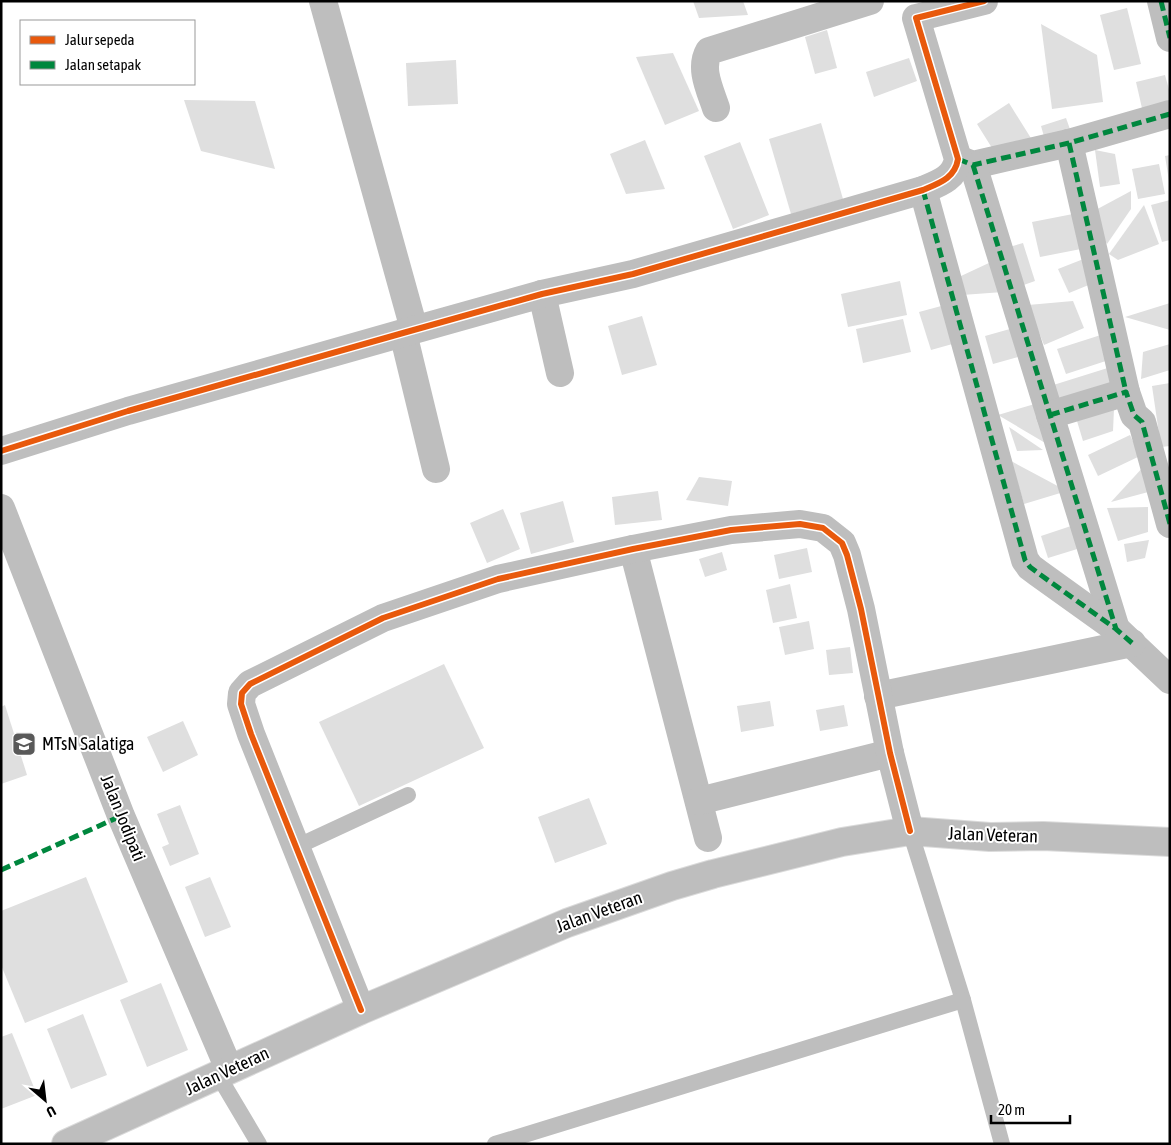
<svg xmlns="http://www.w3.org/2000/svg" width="1171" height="1145" font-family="'Asap Condensed',sans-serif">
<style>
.building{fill:#dfdfdf}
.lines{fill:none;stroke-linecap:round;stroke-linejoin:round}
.primary-casing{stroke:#dbdbdb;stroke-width:30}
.service{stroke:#bebebe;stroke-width:16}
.minor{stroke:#bebebe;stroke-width:28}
.primary{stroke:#bebebe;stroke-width:28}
.quiet{stroke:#00873e;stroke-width:5;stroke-dasharray:10 5;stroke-linecap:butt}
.cycleway-casing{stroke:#fff;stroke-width:9}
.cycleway{stroke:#e8590c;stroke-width:6}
.labels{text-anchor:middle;stroke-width:4;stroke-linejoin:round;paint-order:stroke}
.poi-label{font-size:18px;fill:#000;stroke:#fff;text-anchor:start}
.street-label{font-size:18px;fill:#000;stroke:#fff}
</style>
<rect width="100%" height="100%" fill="#fff"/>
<g class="building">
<polygon points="693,1 743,1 748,15 699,18"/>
<polygon points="1127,8 1141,64 1114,70 1100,15"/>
<polygon points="1041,24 1097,55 1103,102 1052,109"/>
<polygon points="827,30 837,68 815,74 805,37"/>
<polygon points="673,53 699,111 665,125 636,57"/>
<polygon points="909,58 917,81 874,97 866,72"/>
<polygon points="456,60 458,104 408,106 406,63"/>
<polygon points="1165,75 1170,93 1170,110 1144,117 1136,82"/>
<polygon points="184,100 255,101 275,169 201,151"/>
<polygon points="1009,103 1034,143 992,148 977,124"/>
<polygon points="1066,118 1071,132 1045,140 1041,126"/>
<polygon points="821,123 843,199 791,214 769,139"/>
<polygon points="645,140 665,189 626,194 610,154"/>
<polygon points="740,142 769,215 733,229 704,156"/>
<polygon points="1095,150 1115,154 1120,184 1100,187"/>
<polygon points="1170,155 1170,181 1169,181 1165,156"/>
<polygon points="1159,164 1165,194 1138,199 1132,169"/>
<polygon points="1131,191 1131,209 1107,244 1090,213"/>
<polygon points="1170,200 1170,240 1162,242 1151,205"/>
<polygon points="1144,205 1159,244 1118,260 1109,254"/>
<polygon points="1073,214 1081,249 1040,257 1032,222"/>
<polygon points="1023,243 1035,281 1018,287 1006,248"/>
<polygon points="1086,258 1096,282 1069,293 1058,269"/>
<polygon points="991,262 1003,292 962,295 961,276"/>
<polygon points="900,281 907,315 848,327 841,294"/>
<polygon points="1073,301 1084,328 1044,345 1028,305"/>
<polygon points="1170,303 1170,330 1125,317"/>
<polygon points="945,305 956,343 931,350 919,312"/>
<polygon points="642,316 657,365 622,375 608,326"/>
<polygon points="903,319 911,352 863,363 856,329"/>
<polygon points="1017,327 1025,355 993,364 985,336"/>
<polygon points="1107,333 1115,358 1066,374 1057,349"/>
<polygon points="1170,344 1170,370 1141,379 1143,352"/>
<polygon points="1114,366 1121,389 1054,410 1047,387"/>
<polygon points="1170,383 1170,446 1161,447 1152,386"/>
<polygon points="1038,403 1052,447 998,415"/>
<polygon points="1114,409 1113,431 1083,441 1077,421"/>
<polygon points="1009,427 1043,450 1017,451"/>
<polygon points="1130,435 1140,456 1098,476 1088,455"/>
<polygon points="1011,461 1067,491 1024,504"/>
<polygon points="1145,465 1152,491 1111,502"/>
<polygon points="699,477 732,481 728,506 686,500"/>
<polygon points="658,491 662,520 615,525 612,497"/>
<polygon points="563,501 574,542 531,554 520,513"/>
<polygon points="1148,507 1148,532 1118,541 1107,508"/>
<polygon points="503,509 520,549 487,563 470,523"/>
<polygon points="1080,523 1087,546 1048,558 1041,536"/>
<polygon points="1149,540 1145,558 1127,562 1124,544"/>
<polygon points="807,548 812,572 779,579 774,555"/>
<polygon points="722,552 727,570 705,577 699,559"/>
<polygon points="790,584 797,618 773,623 766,590"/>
<polygon points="809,621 814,649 785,655 779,627"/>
<polygon points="850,647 853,673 829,675 826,650"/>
<polygon points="444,664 484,748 359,806 319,722"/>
<polygon points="770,701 774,726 741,732 737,706"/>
<polygon points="5,705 27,775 1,784 1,707"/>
<polygon points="844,705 848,726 820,731 816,710"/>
<polygon points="183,721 198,755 163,772 147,737"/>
<polygon points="589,798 607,844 555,863 538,817"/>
<polygon points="180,805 199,854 170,866 162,847 169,844 157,814"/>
<polygon points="86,877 128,982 25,1023 1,965 1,911"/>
<polygon points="210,877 231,927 205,937 185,887"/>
<polygon points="161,983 188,1050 147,1067 120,1000"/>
<polygon points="83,1014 107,1075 71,1089 47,1029"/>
<polygon points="12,1033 37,1095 1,1109 1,1037"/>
</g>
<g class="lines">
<g class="primary-casing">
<polyline id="primary" points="66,1144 361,1010 567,923 672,886 713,874 842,842 910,831 990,837 1043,836 1170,842"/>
</g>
<g class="service">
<polyline points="910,831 963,1000 1002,1144"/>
<polyline points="296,847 408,795"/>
<polyline points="218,1075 259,1144"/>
<polyline points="495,1144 963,1000"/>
</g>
<g class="minor">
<polyline points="323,1 414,329"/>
<polyline points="1161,1 1170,38"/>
<path d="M716,108C710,90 699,68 709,51L870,1"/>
<polyline points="1069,143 1126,392"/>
<polyline points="958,159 973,165 1069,143 1170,114"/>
<polyline points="973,165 1116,629"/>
<polyline points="923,190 1025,560 1030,567 1038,573 1116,629 1170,680"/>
<polyline points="542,294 560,373"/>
<polyline points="403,333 436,469"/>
<polyline points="1050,415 1126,392 1134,415 1142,422 1170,524"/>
<path d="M1,451L128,411L403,333L542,294L633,274L923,190C940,183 955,178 958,159L916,18L984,1"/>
<polyline points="1,508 121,816 229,1069"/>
<polyline points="633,549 708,838"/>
<polyline points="878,696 1132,643"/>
<polyline points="699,801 890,753"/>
<polyline points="361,1010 251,734 241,704 242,693 250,684 383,618 498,579 633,549 731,530 800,524 823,528 842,543 847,555 861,609 890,753 910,831"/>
</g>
<use href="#primary" class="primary"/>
<g class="quiet">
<polyline points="1161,1 1170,38"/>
<polyline points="1069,143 1126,392"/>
<polyline points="958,159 973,165 1069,143 1170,114"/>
<polyline points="973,165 1116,629"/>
<polyline points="923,190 1025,560 1030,567 1038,573 1116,629 1132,643"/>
<polyline points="1050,415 1126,392 1134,415 1142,422 1170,524"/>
<polyline points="1,870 121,816"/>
</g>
<g class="cycleway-casing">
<g id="cycleway">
<path d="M1,451L128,411L403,333L542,294L633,274L923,190C940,183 955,178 958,159L916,18L984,1"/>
<polyline points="361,1010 251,734 241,704 242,693 250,684 383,618 498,579 633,549 731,530 800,524 823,528 842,543 847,555 861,609 890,753 910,831"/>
</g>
</g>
<use href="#cycleway" class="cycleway"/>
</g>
<defs>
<g id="school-square" transform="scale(1.25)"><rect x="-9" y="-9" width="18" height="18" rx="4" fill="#595959" stroke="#fff"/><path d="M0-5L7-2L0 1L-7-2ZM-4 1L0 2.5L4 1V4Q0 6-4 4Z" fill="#fff"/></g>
</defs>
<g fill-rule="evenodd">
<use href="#school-square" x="24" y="744"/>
</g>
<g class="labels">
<g class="poi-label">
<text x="42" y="750">MTsN Salatiga</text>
</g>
<g class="street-label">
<text transform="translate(123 818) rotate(68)" y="6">Jalan Jodipati</text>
<text transform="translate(993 835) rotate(2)" y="6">Jalan Veteran</text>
<text transform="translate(599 912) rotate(-20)" y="6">Jalan Veteran</text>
<text transform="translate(227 1071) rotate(-25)" y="6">Jalan Veteran</text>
</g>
</g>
<rect width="1171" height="1145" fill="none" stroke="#000000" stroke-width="5"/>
<rect x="20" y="20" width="175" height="65" fill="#ffffff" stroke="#999999"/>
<rect x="30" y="36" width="25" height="8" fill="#e8590c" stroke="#999999"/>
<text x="65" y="45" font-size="15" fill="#000000">Jalur sepeda</text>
<rect x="30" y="61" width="25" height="8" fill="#00873e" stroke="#999999"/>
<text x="65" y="70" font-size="15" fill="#000000">Jalan setapak</text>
<g transform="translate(45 1100) rotate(152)" stroke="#ffffff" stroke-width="4" paint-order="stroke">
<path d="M0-4L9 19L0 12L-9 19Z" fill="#000000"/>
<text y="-8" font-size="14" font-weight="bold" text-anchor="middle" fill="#000000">U</text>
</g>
<path d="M991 1115v8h79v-8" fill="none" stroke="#000000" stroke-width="2.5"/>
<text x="998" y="1115" font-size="15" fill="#000000" stroke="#ffffff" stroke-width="4" paint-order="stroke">20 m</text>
</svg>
